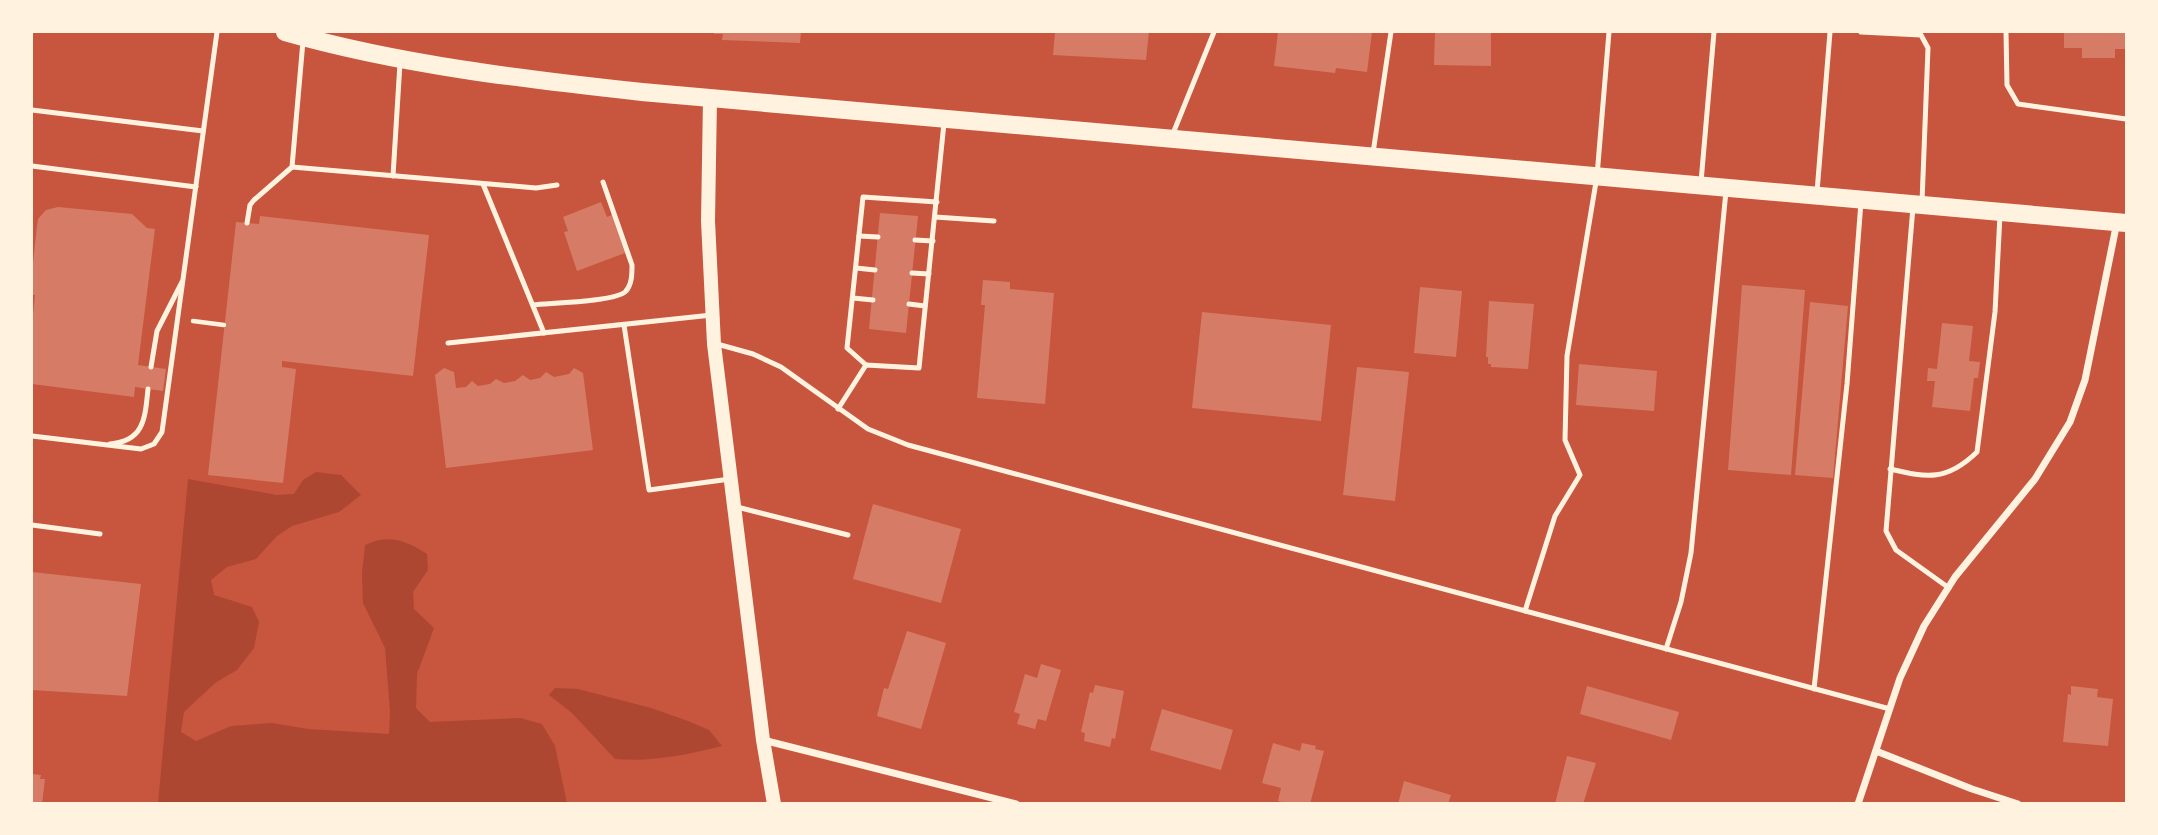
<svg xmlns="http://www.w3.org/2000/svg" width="2158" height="835" font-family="'Fira Sans',sans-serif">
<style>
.green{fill:#ae4732}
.building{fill:#d67c66}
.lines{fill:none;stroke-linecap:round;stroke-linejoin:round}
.path{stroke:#fff3e0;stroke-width:4.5}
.service{stroke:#fff3e0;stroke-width:5}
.minor{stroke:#fff3e0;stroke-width:7}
.secondary{stroke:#fff3e0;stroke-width:14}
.primary{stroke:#fff3e0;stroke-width:18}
</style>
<rect width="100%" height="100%" fill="#c8553d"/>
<g class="green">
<path d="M316,472L341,475L361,495L339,512L292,526L277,536L256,559L227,567L211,580L214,595L252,607L259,622L254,648L237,670L215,683L184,712L181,732L196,741L231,726L272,723L308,729L389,734L390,711L385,648L363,603L362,573L365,545C389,534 405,540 427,554L428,570L413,592L414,609L434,628L417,674L416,708L430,722L520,718L542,724L555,746L567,803H158L188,479L277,495L294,494L303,480Z"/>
<path d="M555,688L578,689L651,708L688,721L709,730L722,746C686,755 652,762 615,759L572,713L549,695Z"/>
</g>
<g class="building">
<polygon points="714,32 801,32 800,43 722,40 723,34 714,34"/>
<polygon points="1055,32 1149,32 1146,60 1053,55"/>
<polygon points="1278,32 1372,32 1367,72 1336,68 1335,73 1274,66"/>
<polygon points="1435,32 1491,32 1491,66 1434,65"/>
<polygon points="2064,32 2126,32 2126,49 2115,49 2115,58 2082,58 2082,48 2064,48"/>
<polygon points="601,202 607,217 612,215 625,253 577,271 564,232 568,231 563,217"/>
<polygon points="58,207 132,214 147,228 155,229 138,365 166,369 163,391 135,387 134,397 32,384 32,324 35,295 32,295 32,272 37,226 38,219 46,210"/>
<polygon points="880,213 918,216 906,333 869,329"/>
<polygon points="260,216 429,235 413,376 282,361 282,367 296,369 283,483 208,475 236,222 259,224"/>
<polygon points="983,280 1010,282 1010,289 1054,293 1045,404 977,398 985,305 981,305"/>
<polygon points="1742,285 1805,290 1791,475 1728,470"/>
<polygon points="1420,287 1462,291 1456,357 1414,353"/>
<polygon points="1489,301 1534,304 1528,369 1491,367 1491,364 1488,364 1488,357 1486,357"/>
<polygon points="1810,302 1848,306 1833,478 1795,475"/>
<polygon points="1202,312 1331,325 1321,421 1192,408"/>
<polygon points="1942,323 1973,326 1969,361 1980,362 1978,378 1974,378 1970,411 1932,407 1935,381 1927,381 1928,368 1937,369"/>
<polygon points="1579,364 1657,371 1654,411 1576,405"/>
<polygon points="1357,367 1409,372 1395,501 1343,495"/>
<polygon points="444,368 454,372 456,388 466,387 472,381 478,386 490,384 496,379 504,383 515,381 523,375 530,380 540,378 546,372 554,377 569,374 574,368 583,373 593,450 446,468 435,375"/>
<polygon points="873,504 961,529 941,603 853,579"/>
<polygon points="32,572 141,584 127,696 32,690"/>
<polygon points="907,631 946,643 921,729 877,716 884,688 888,689"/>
<polygon points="1041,664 1061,670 1046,721 1038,719 1035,729 1017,724 1020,714 1014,712 1025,674 1037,678"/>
<polygon points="1095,685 1124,691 1115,739 1112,738 1110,747 1084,741 1085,733 1081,732 1090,692 1093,693"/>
<polygon points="1587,686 1679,712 1671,740 1580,714"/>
<polygon points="2071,686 2098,689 2097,697 2113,699 2108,746 2063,742 2068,694 2071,695"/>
<polygon points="1162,709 1233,730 1221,770 1150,750"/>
<polygon points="1273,743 1300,751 1302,743 1316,746 1315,749 1324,751 1310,804 1289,804 1278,801 1281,788 1262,783"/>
<polygon points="1567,756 1596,763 1583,804 1555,804"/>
<polygon points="32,774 41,775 40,779 45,779 42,804 32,804"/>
<polygon points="1404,781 1451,795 1448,804 1398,804"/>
</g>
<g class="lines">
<polyline class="path" points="193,321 224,325"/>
<g class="service">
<polyline points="1861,32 1921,35 1928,48 1922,202"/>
<polyline points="2006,32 2007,85 2018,104 2126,119"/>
<polyline points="303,41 292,167 536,188 557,185"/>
<polyline points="32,110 203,131"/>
<polyline points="1172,136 1214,32"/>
<polyline points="1373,153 1391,32"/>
<polyline points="32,166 196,187"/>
<polyline points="393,176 400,63"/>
<polyline points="1701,182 1714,32"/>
<polyline points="483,184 544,333"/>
<polyline points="1817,192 1830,32"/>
<polyline points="1913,207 1886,531 1896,550 1949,588"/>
<polyline points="935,217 994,221"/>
<polyline points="247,223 250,205 254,200 292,167"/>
<polyline points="859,236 878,237"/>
<polyline points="915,240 933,241"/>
<polyline points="856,268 875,270"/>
<polyline points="912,273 929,274"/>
<polyline points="853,298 873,300"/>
<polyline points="909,304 925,306"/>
<path d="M533,305C549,303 617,302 626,291C632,284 632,274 632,265L603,182"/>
<polyline points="624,325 649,490 730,479"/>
<polyline points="448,343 712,315"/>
<polyline points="717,344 753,354 781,367 868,429 908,445 1890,709"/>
<polyline points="866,365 847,348 863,197 937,202"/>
<polyline points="151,367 157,331 182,282"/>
<polyline points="838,409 866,365 919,368 944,123"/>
<polyline points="32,436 141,449 154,444 162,432 217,32"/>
<path d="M110,444C145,441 145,417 148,389"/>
<path d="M1890,469C1928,478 1947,481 1977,452L1995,312L2000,215"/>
<polyline points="737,507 848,535"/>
<polyline points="32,525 100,534"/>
<polyline points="1525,611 1555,516 1580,475 1565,440 1567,356 1597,176 1609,32"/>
<polyline points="1666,649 1681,602 1691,553 1726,191"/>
<polyline points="1814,689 1847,384 1861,202"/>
</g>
<g class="minor">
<polyline points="763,740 1016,804"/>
<polyline points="1876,751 1972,789 2018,804"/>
<polyline points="1858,804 1900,678 1924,626 1955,577 2035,479 2070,422 2085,380 2117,222"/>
</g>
<polyline class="secondary" points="710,99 708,221 714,344 763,740 774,804"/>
<path class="primary" d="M285,32C401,65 523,79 642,92L2126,223"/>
</g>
<rect width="2158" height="835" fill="none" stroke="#fff3e0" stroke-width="66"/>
</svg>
